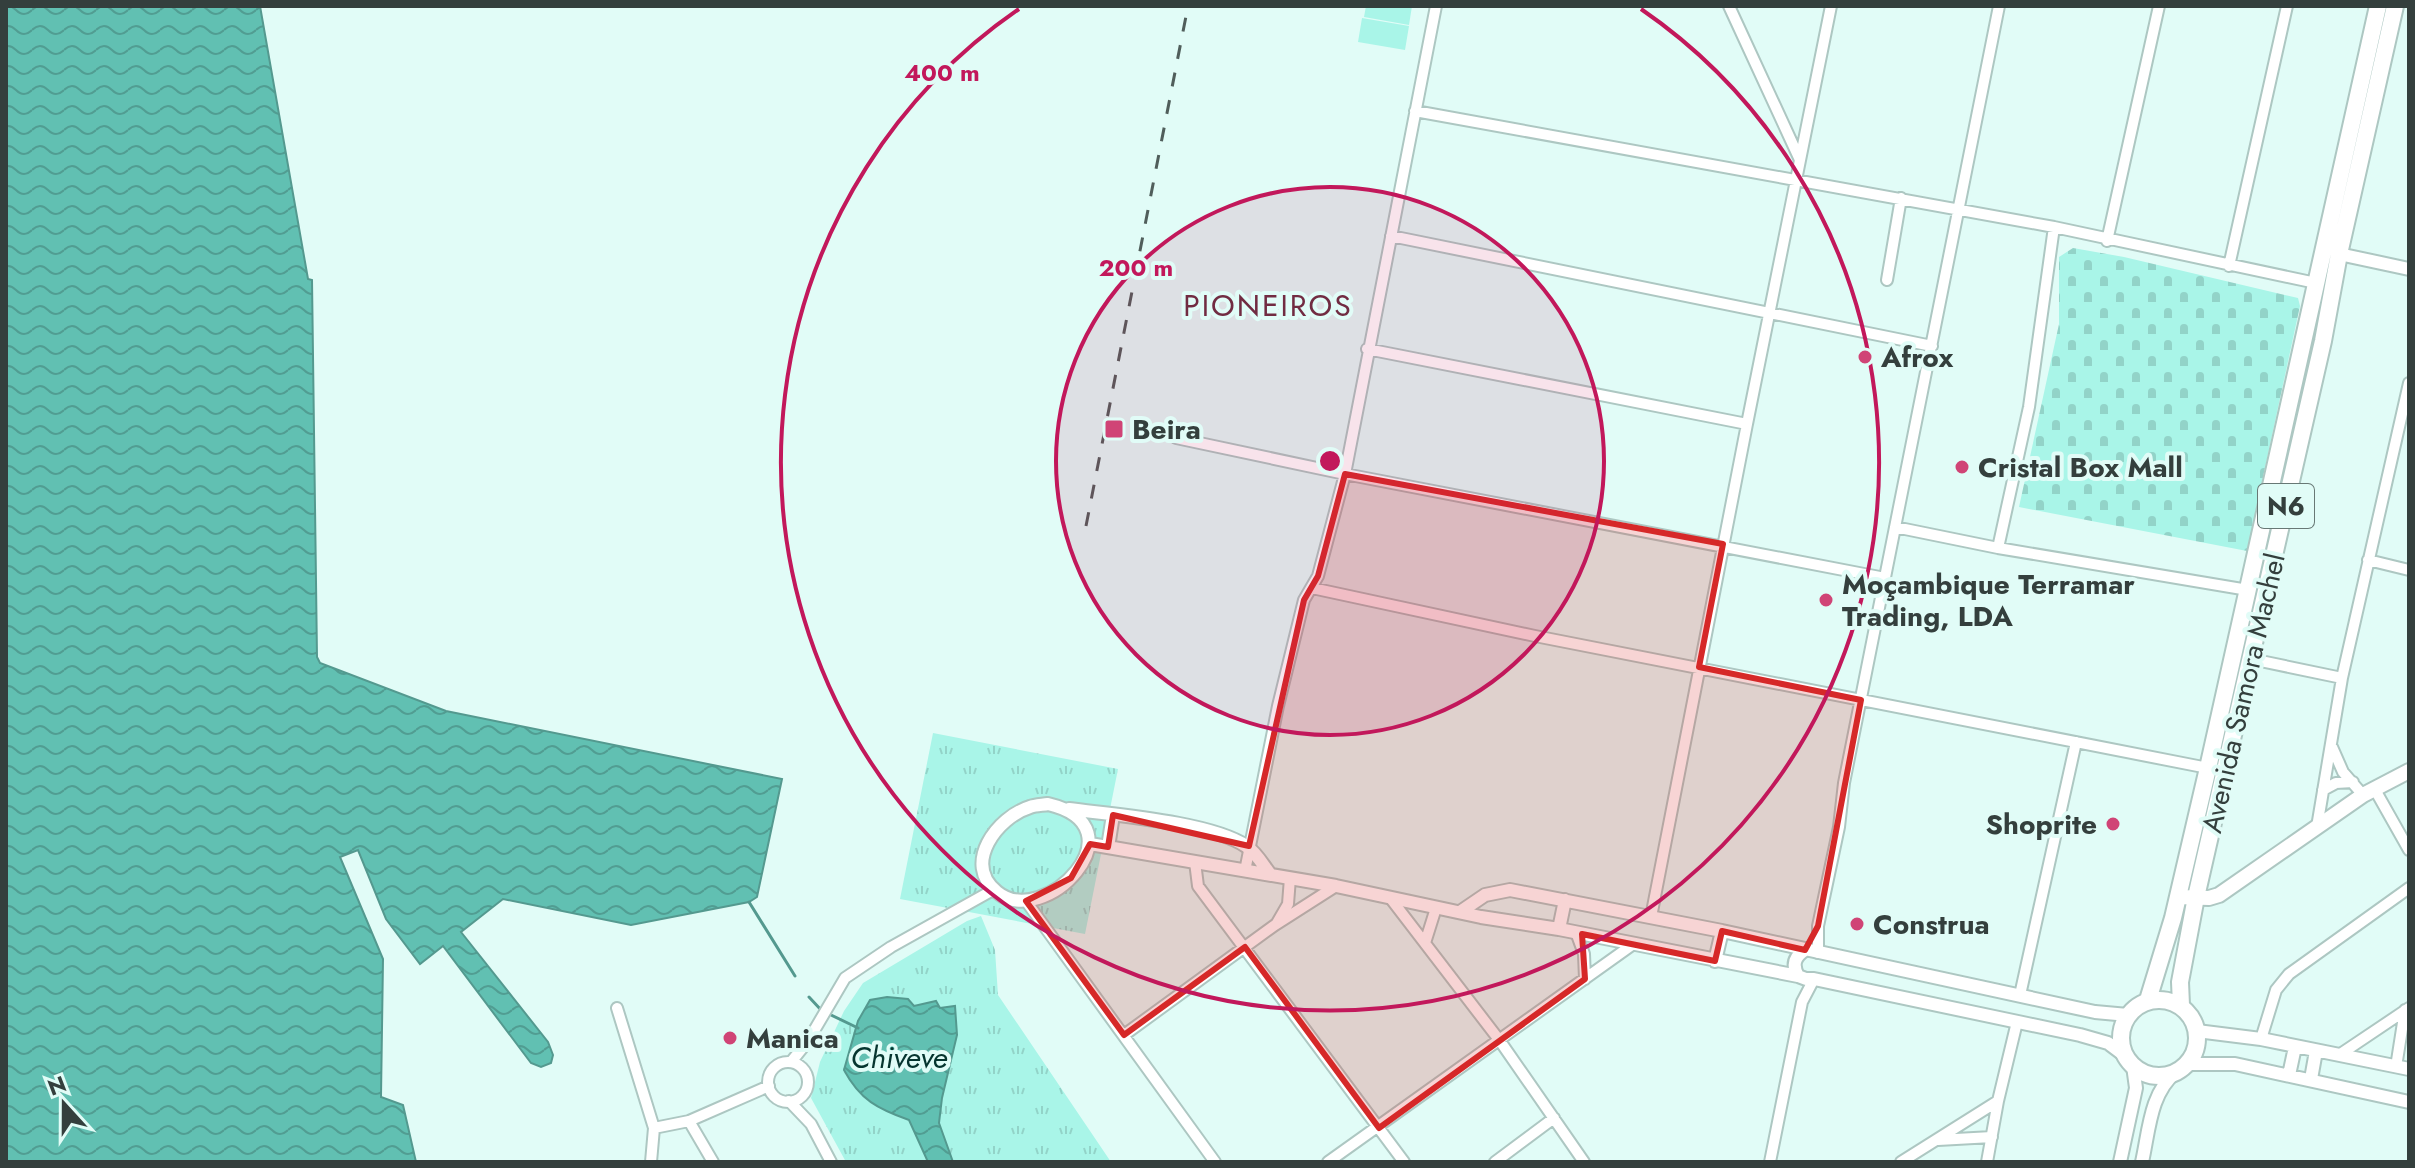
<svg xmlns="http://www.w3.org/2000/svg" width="2415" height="1168" font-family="Jost,sans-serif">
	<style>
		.grass { fill: #a9f5e8 }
		.cemetery { fill: url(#cemetery-stones) }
		.park { fill: url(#park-tufts) }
		.water { fill: url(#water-waves); stroke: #54998f; stroke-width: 2 }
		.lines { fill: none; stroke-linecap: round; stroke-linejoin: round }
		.stream { stroke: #54998f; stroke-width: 3 }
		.minor-casing { stroke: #adc7c2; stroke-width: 14 }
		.tertiary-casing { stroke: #adc7c2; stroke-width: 16 }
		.secondary-casing { stroke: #adc7c2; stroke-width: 18 }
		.trunk-casing { stroke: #adc7c2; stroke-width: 20 }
		.minor { stroke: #fff; stroke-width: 10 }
		.tertiary { stroke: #fff; stroke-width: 12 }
		.secondary { stroke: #fff; stroke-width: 14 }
		.trunk { stroke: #fff; stroke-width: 16 }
		.rail { stroke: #505e5b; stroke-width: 3; stroke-dasharray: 14 14; stroke-linecap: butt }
		.marked { fill: #d62828; fill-opacity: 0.2; stroke: #d62828; stroke-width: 6; stroke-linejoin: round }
		.ring { fill: none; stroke: #c2185b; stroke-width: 4 }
		.poi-dot { fill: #d04476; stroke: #e1fcf7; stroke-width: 3 }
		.labels { text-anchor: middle; stroke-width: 8; stroke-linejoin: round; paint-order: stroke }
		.shield { fill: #e1fcf7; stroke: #687875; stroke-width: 2 }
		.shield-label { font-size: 26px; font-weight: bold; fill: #343f3d }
		.poi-label { font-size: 28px; font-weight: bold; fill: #343f3d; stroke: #e1fcf7; text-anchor: start }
		.street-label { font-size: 28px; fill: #343f3d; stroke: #e1fcf7 }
		.neighbourhood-label { font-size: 30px; letter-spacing: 2px; fill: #712c42; stroke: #e1fcf7 }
		.water-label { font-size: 30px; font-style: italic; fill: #06352f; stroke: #e1fcf7 }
		.centre { fill: #c2185b; stroke: #e1fcf7; stroke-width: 4 }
		.ring-label { font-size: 24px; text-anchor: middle; font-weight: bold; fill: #c2185b; stroke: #e1fcf7; stroke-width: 8; stroke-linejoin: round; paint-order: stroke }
	</style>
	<defs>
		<pattern id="cemetery-stones" width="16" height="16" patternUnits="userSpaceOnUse" patternTransform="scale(2)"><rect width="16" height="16" fill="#a9f5e8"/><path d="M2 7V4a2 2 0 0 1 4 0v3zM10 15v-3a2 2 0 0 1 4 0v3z" fill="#92d3c8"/></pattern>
		<pattern id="park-tufts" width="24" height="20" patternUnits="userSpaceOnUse" patternTransform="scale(2)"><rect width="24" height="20" fill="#a9f5e8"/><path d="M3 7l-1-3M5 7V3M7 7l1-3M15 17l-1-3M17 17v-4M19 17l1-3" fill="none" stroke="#92d3c8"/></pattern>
		<pattern id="water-waves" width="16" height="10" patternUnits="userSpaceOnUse" patternTransform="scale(2)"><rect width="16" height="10" fill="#61c0b2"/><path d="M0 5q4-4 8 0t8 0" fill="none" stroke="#519d92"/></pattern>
	</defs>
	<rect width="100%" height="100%" fill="#e1fcf7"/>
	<path class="grass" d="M1366 6H1412L1409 25 1364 17Z
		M1362 18 1409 26 1405 50 1358 42Z"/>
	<path class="cemetery" d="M2073 248 2124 257 2298 298 2300 306 2247 551 2019 507 2059 324V257Z"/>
	<path class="park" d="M933 733 1118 769 1085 934 900 899Z
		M981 916 995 950 998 995 1111 1162H846L811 1098 820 1062 844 1011 863 983 967 921Z"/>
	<path class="water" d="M6 6H260L308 279 312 280 317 657 320 663 446 711 782 779 757 897 749 902 631 925 503 899 461 932 548 1042 553 1055 551 1063 541 1067 531 1063 443 946 420 964 386 919 358 850 340 857 383 959 381 1097 403 1105 416 1162H6Z
		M887 997 908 999 914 1006 936 1001 940 1008 955 1006 957 1035 942 1098 939 1123 953 1162H928L909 1120C878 1109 860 1100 844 1070L858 1021 870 1000Z"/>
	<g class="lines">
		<path class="stream" d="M749 902 795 976
			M809 997 822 1011
			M829 1014 858 1028"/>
		<defs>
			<path id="minor" d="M1729 6 1800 160
				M1415 111 2054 227 2316 283
				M1391 236 1932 346
				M2107 241 2159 6
				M2229 266 2287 6
				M1887 280 1901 198
				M1367 349 1747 424 1831 6
				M1176 438 1345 474 1885 578
				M1895 527 1998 548 2248 590
				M1998 548 2029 407 2054 227
				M2368 560 2409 570
				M1312 588 1535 636 2208 768
				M2251 659 2342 678
				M2332 747 2343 772 2363 795
				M2374 788 2409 850
				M2323 790 2336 783 2353 782
				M2317 827 2342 678 2409 383
				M1195 862 1198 886 1404 1162
				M1245 871 1278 706 1304 600 1318 576 1345 474 1436 6
				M1391 899 1500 1041 1584 1162
				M1026 901 1215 1162
				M1651 917 1747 424
				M1277 923 1288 904 1290 878
				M1576 932 1584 954 1585 979
				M1425 943 1436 908
				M1818 953V926L1839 827 1844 783 1999 6
				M2020 995 2076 742
				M617 1008 654 1128 651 1162
				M1124 1035 1275 925 1336 886
				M2261 1039 2276 990 2289 974 2409 888
				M2339 1055 2409 1008
				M791 1062 808 1041 845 978 891 947 993 890
				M768 1082a20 20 0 1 1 40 0a20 20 0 1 1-40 0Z
				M2396 1067 2405 1010
				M789 1101 811 1124 831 1162
				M689 1121 713 1162
				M654 1128 689 1121 769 1086
				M1938 1140 1992 1137
				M1328 1162 1632 945
				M1495 1162 1554 1118
				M1770 1162 1802 1002 1814 979
				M1901 1162 1998 1101
				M1987 1162 1998 1101 2017 1022"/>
			<path id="tertiary" d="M2339 254 2409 269
				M1048 804C1145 827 1044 931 997 892 962 864 997 817 1030 807 1035 805 1042 805 1048 804Z
				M1069 809C1114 815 1210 822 1246 846 1256 852 1263 865 1270 874
				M1090 844 1336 886 1481 917 1559 929 1798 976 1806 979H1814L2080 1035 2108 1043 2124 1055
				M1108 847 1113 815
				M1460 912 1485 895 1510 890 1722 931 2095 1012 2128 1015
				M1559 929 1565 900
				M1715 961 1722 931
				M1798 976C1792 965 1794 957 1805 950
				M2197 1031 2261 1039 2409 1069
				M2187 1064H2235L2409 1102
				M2289 1075 2295 1047
				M2311 1079 2316 1051
				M2120 1162 2136 1088 2133 1066
				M2142 1162C2149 1131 2150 1093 2176 1072"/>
			<path id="secondary" d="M2178 897 2209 898 2219 895 2363 795 2409 771"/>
			<path id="trunk" d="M2121 1038a38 38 0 1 1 76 0a38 38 0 1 1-76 0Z
				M2148 1000 2173 918 2208 768 2378 6
				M2181 1005 2180 982 2196 897 2323 341 2339 254 2395 6"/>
		</defs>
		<use href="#minor" class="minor-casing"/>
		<use href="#tertiary" class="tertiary-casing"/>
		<use href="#secondary" class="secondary-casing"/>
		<use href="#trunk" class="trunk-casing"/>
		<use href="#minor" class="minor"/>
		<use href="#tertiary" class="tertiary"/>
		<use href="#secondary" class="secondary"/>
		<use href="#trunk" class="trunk"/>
		<path class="rail" d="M1086 526 1188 6"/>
	</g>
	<path class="marked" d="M1345 474 1723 544 1699 667 1861 700 1818 926 1805 950 1722 931 1715 961 1582 934 1585 979 1379 1128 1245 947 1124 1035 1026 901 1071 878 1090 844 1108 847 1113 815 1249 846 1304 600 1318 576Z"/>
	<circle cx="1330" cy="461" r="274" fill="#c2185b" fill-opacity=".12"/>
	<g class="ring">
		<circle cx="1330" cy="461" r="274"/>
		<path d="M1641 9A549 549 0 1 1 1019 9"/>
	</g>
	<g class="poi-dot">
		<circle cx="1865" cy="357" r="8"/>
		<rect x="1104" y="419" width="20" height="20" rx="4"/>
		<circle cx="1962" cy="467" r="8"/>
		<circle cx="1826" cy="600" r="8"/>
		<circle cx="2113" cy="824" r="8"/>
		<circle cx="1857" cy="924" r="8"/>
		<circle cx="730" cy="1038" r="8"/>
	</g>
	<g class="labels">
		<rect class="shield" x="2258" y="484" width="56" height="44" rx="6"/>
		<g class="shield-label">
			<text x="2286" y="515">N6</text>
		</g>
		<g class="poi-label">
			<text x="1881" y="367">Afrox</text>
			<text x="1132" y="439">Beira</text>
			<text x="1978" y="477">Cristal Box Mall</text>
			<text x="1842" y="594">Moçambique Terramar<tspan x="1842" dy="32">Trading, LDA</tspan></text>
			<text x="2097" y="834" text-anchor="end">Shoprite</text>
			<text x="1873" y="934">Construa</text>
			<text x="746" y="1048">Manica</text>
		</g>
		<g class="street-label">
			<text transform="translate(2243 693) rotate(-77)" y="10">Avenida Samora Machel</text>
		</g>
		<g class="neighbourhood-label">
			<text x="1268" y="316">PIONEIROS</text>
		</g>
		<g class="water-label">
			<text x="899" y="1068">Chiveve</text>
		</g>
	</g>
	<circle cx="1330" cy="461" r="12" class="centre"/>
	<g class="ring-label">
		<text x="942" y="81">400 m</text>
		<text x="1136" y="276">200 m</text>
	</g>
	<rect width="2415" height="1168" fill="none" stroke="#343f3d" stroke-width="16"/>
	<g transform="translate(64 1104) rotate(339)" stroke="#e1fcf7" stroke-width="6" paint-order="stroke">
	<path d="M0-6L14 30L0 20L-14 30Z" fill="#343f3d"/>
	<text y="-12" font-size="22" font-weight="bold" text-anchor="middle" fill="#343f3d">N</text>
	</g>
</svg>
